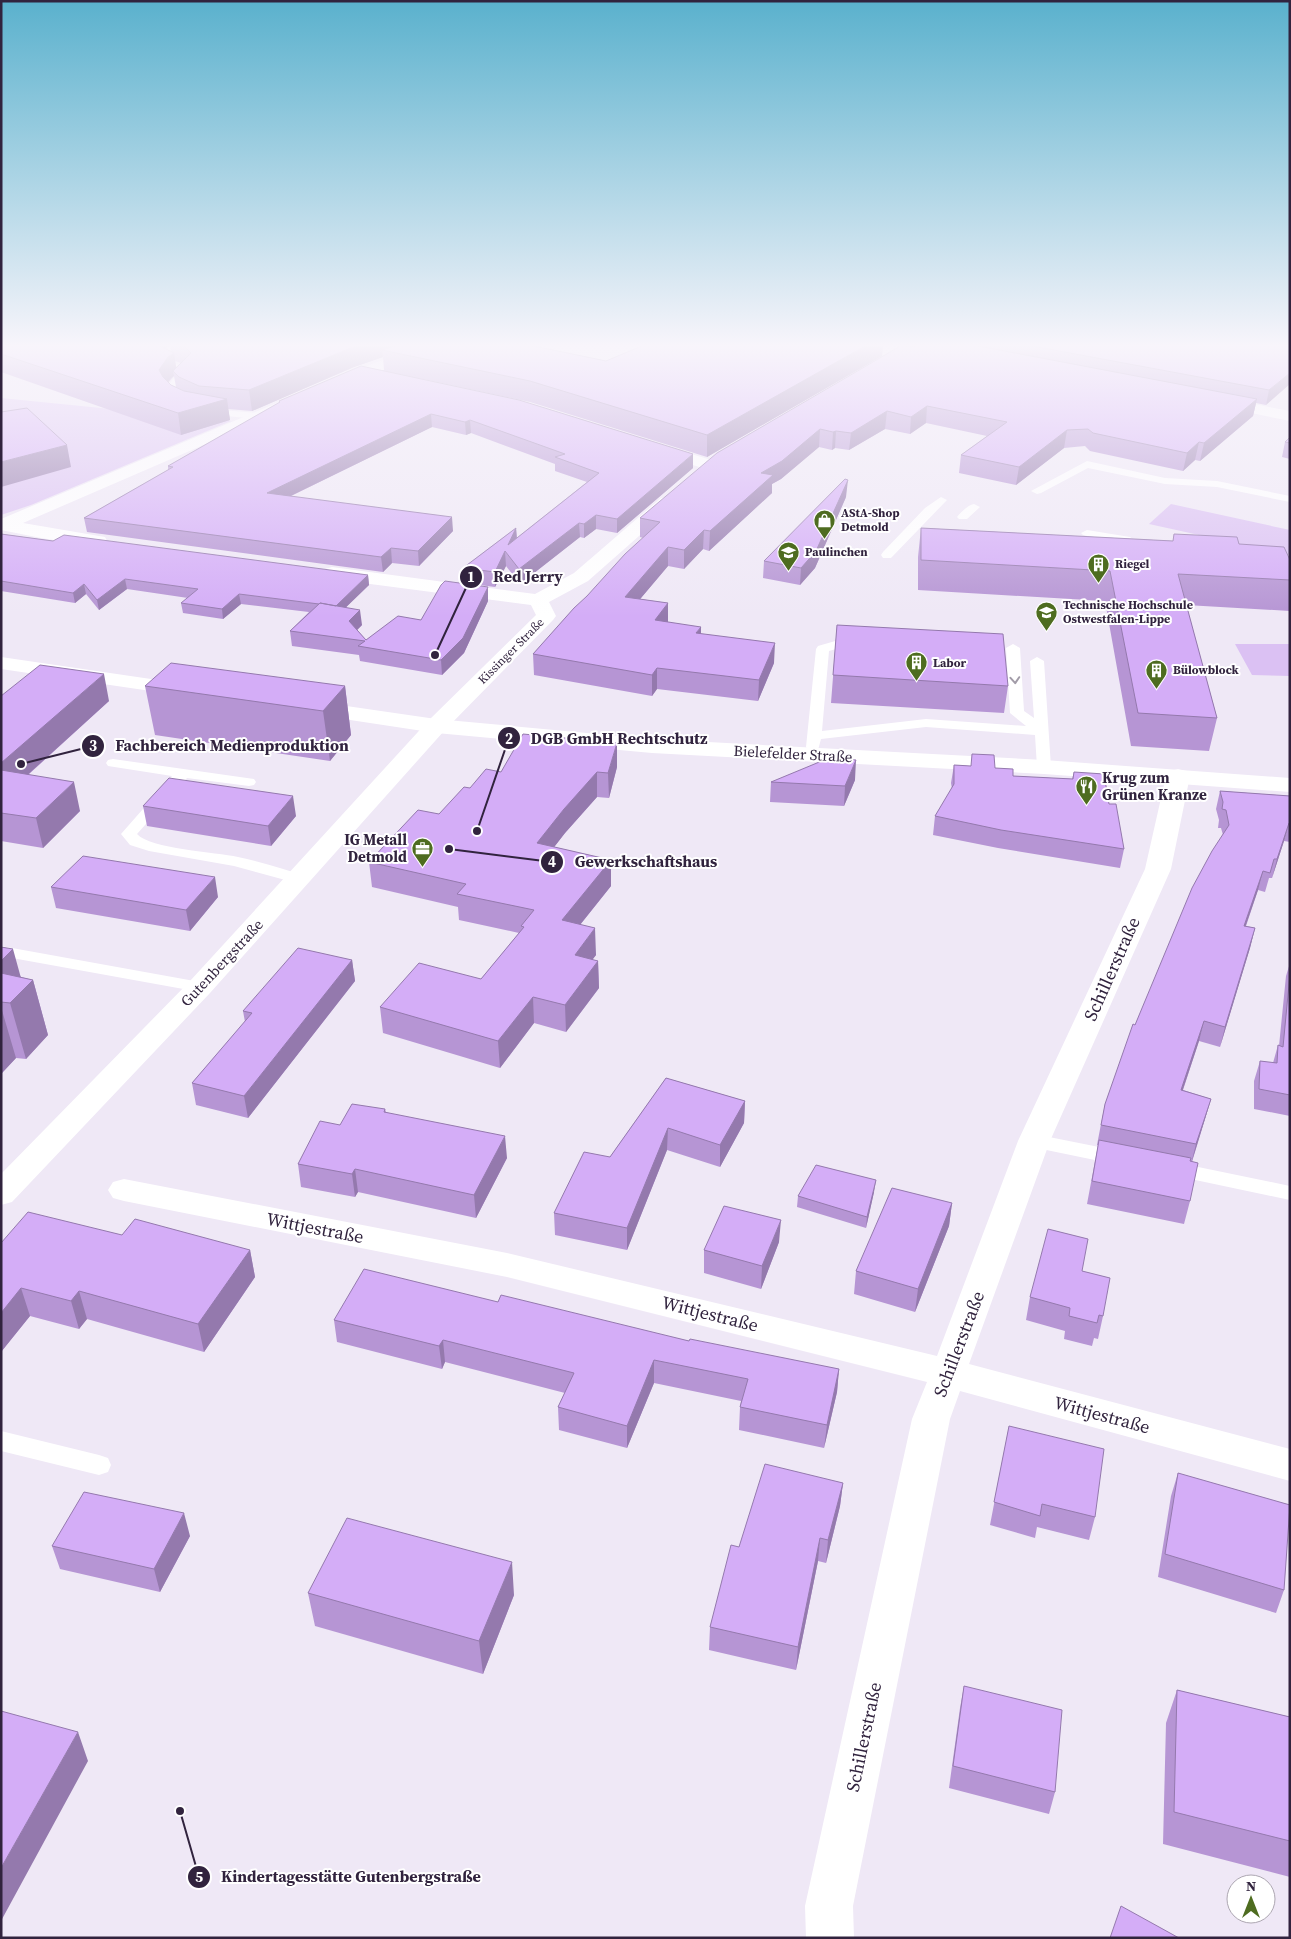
<svg xmlns="http://www.w3.org/2000/svg" width="1291" height="1939" font-family="'Source Serif 4',serif">
	<style>
		.green { fill: #dbc1f3 }
		.lines { fill: none; stroke-linecap: round; stroke-linejoin: round }
		.lane { fill: #fff; fill-rule: evenodd }
		.street { fill: #fff; fill-rule: evenodd }
		.secondary { fill: #fff; fill-rule: evenodd }
		.wall { fill: #b695d4; fill-rule: evenodd }
		.shaded-wall { fill: #9479ad }
		.building { fill: #d4adf7; stroke: #9479ad }
		.oneway { stroke: #a29ca8 }
		.labels { text-anchor: middle; stroke-width: 4; stroke-linejoin: round; paint-order: stroke }
		.far-poi-label { font-size: 12px; font-weight: bold; fill: #31233e; stroke: #fff; text-anchor: start }
		.far-street-label { font-size: 12px; fill: #31233e; stroke: #fff }
		.street-label { font-size: 15px; fill: #31233e; stroke: #fff }
		.poi-label { font-size: 15px; font-weight: bold; fill: #31233e; stroke: #fff; text-anchor: start }
		.near-street-label { font-size: 18px; fill: #31233e; stroke: #fff }
		.leader { fill: none; stroke: #31233e; stroke-width: 2 }
		.callout-dot { fill: #31233e; stroke: #fff; stroke-width: 2 }
		.mark-label { font-size: 15px; text-anchor: middle; font-weight: bold; fill: #fff }
		.callout-label { font-size: 16px; text-anchor: middle; font-weight: bold; fill: #31233e; stroke: #fff; stroke-width: 4; stroke-linejoin: round; paint-order: stroke }
	</style>
	<rect width="100%" height="100%" fill="#efe8f6"/>
	<path class="green" d="M1 398 231 421 31 505 1 515Z
		M1171 504 1290 530V555L1149 524Z
		M1235 644H1290V676L1252 675Z"/>
	<g class="lines">
		<path class="lane" d="M171 345H180L169 361 192 371C190 377 179 385 174 392L175 396 185 404 180 407 167 399 164 392 173 379 182 372 158 362Z
			M207 409 259 413 264 416 259 419 203 414 202 412Z
			M1087 461 1165 478 1217 481 1290 496V502L1217 487 1165 484 1088 468 1041 493 1037 494 1031 491Z
			M941 497 947 500 891 558H883L881 555 883 552 925 508Z
			M974 504 980 507 967 519H959L957 517C961 512 968 505 974 504Z
			M1087 530 1130 537 1136 541 1130 545 1083 535 1081 533Z
			M856 635 863 639 861 642 829 651 822 731 926 719 1026 726 1010 713 1006 648 1013 644 1020 648 1024 711 1034 718 1030 661 1037 657 1044 661 1051 767 1049 770H1039L1037 767 1035 735 926 727 821 739 818 750H808L806 747 816 649 818 646Z
			M113 759 254 779 256 782 254 785 249 786 187 778 137 834C150 849 216 852 238 857 261 862 283 869 306 876L308 879 306 882 300 884 234 866 149 851 130 845 121 834 172 776 108 766 106 763 108 760Z
			M1 946 200 982 206 983 209 987 206 991 200 992 1 956Z
			M1034 1134 1119 1151 1126 1153 1129 1158 1126 1163 1119 1165 1027 1146 1024 1141 1027 1136Z
			M1174 1162 1290 1186V1200L1167 1174 1164 1169 1167 1164Z
			M1 1431 99 1455 108 1458 111 1465 108 1472 99 1475 1 1451Z"/>
		<path class="street" d="M423 345H444L442 348 342 385H332L329 382 332 379Z
			M1217 397 1290 411V421L1212 405 1209 402 1212 399Z
			M284 400 289 402 292 405 289 408 23 523 105 537 107 541 105 545 98 547 41 538 1 530V519Z
			M657 444 715 461 717 465 715 469 709 470 651 452 649 449 651 446Z
			M667 497 673 498 676 502 673 506 588 581 549 602 556 616 553 620 444 731 210 993 12 1202 1 1205V1174L190 981 428 721 536 615 531 605 332 579 325 577 322 573 325 569 332 567 535 594 574 573 661 498Z
			M1178 769 1186 771 1190 776 1171 869 1050 1141 969 1364 1290 1449V1481L960 1391 950 1419 853 1906 854 1938H806L805 1906 912 1419 927 1382 507 1277 124 1201 113 1198 108 1190 113 1182 124 1179 507 1253 937 1356 1018 1141 1145 869 1166 776 1170 771Z"/>
		<path class="secondary" d="M1 657 185 684 193 685 196 690 193 695 185 696 1 669Z
			M312 701 436 719 652 739 1044 760 1290 778V792L1044 774 652 753 436 733 304 713 301 708 304 703Z"/>
	</g>
	<path class="wall" d="M1 345 166 349 171 351 170 345H529L606 361 644 345H883L882 356 707 457 530 402 418 378 693 468 617 533 596 529 584 538 580 537 520 584 506 566 495 587 464 583 463 568 516 528 517 538 587 482 555 471V464L471 433 466 435 432 427 291 496 453 531 419 566 392 563 383 572 87 532 84 518 168 470V466L279 403V401L384 370 383 357 354 367 252 411 228 409 230 420 181 435 1 372ZM175 361 181 363 176 367ZM174 376 176 387 171 385 168 383Z
		M917 345H1290L1266 405 1256 403 1253 416 1200 461 1195 460 1183 471 1090 451 1085 446 1064 448 1016 485 959 473 961 455 987 436 926 423 910 434 885 429 849 450 835 448 832 450 819 447 781 479 772 484V493L709 551 703 549 684 569 668 566 640 599 668 603V622L701 634 774 663 758 701 657 689 652 696 534 675 533 654 643 538 640 537V518Z
		M1290 437V459L1282 457 1285 442Z
		M846 497 815 568 800 585 763 578 764 561Z
		M921 528 1173 541 1174 534 1239 544 1290 560V611L1186 605 1217 718 1209 751 1131 746 1105 601 918 590V557Z
		M1 534 53 541 368 575 369 585 346 607 362 625 357 630 366 640 421 620 488 587V601L464 653 442 675 360 661 359 655 292 646 290 631 309 612 241 604 223 619 183 613 181 603 188 598 127 589 99 610 86 594 75 603 1 591Z
		M837 625 1008 686 1004 713 831 703Z
		M145 686H345L351 735 330 761 155 735Z
		M1 696 109 701 28 775 80 811 43 848 1 841Z
		M954 765 995 768 1013 776 1072 779 1074 772 1109 804 1124 849 1120 868 998 848 933 835 935 816 952 789 951 783Z
		M617 767 609 798 597 797 565 833 554 847 611 860V886L580 925 596 955 592 960 598 961 599 988 566 1032 534 1023 500 1068 383 1033 380 1007 481 979 519 933 459 920 458 907 372 887 369 862 439 814 470 788 501 772Z
		M855 780 844 806 770 802 771 782Z
		M1220 791 1290 796V842L1284 841 1272 878H1269L1265 892 1258 890 1246 926 1255 928 1250 948 1220 1047 1199 1041 1183 1090 1211 1099 1205 1119 1192 1162 1190 1201 1184 1224 1087 1204 1098 1145H1097L1101 1124 1105 1104 1135 1025 1223 835 1221 828H1218L1219 820 1216 809Z
		M143 806 296 816 271 846 147 826Z
		M51 887 218 897 190 931 56 908Z
		M1 947 21 977 33 980 48 1035 26 1059 16 1058 2 1073H1Z
		M352 960 355 981 248 1118 196 1105 192 1083 245 1022 243 1011Z
		M1290 963V1116L1254 1109V1081L1260 1061 1273 1063 1278 1045 1279 1046 1286 976Z
		M666 1078 745 1101 744 1123 720 1167 667 1150 627 1250 555 1235 554 1213 610 1157Z
		M385 1109 386 1112 507 1158 476 1218 358 1192 355 1197 301 1187 298 1164Z
		M874 1192 866 1228 797 1207 798 1196Z
		M952 1203 949 1226 915 1312 854 1294 856 1271Z
		M122 1235 250 1250 255 1277 204 1352 87 1319 79 1329 30 1316 1 1352V1243Z
		M779 1242 761 1289 704 1273V1250Z
		M1082 1271 1103 1316 1098 1339 1094 1338 1092 1346 1064 1339 1065 1331 1026 1320 1030 1297Z
		M498 1302 689 1341 839 1369 837 1392 824 1448 739 1430 740 1407 741 1401 654 1383 627 1448 559 1430 558 1407 565 1393 445 1362 442 1369 337 1342 334 1320Z
		M1009 1426 1095 1517 1089 1540 1037 1527 1035 1538 990 1525Z
		M1178 1473 1284 1590 1276 1613 1158 1577 1171 1496Z
		M843 1483 840 1506 826 1563 818 1561 796 1670 709 1650 710 1627 739 1547Z
		M190 1536 160 1592 60 1569 52 1546Z
		M308 1593 514 1595 483 1674 315 1626Z
		M964 1686 1055 1792 1049 1814 949 1788 960 1708Z
		M1177 1690 1290 1717V1877L1163 1844 1166 1723Z"/>
	<path class="shaded-wall" d="M153 345H169L156 362Z
		M358 345H417L382 350 383 357 354 367 252 411 249 390Z
		M867 345H883L882 356 707 457V435Z
		M174 353 177 373 173 371 174 376 171 378 162 391 159 370 168 357Z
		M1290 373V384L1266 405 1269 390Z
		M227 399 230 420 181 435 178 413Z
		M1257 399 1253 416 1200 461 1204 443Z
		M927 406 926 423 910 434 911 417Z
		M887 411 885 429 849 450 851 433Z
		M431 414 432 427 268 507 267 493Z
		M470 420 471 433 466 435 465 422Z
		M820 429 819 447 781 479 772 484V493L709 551 710 531 761 473Z
		M1067 430 1064 448 1016 485 1019 467Z
		M836 431 835 448 832 450 833 432Z
		M1199 442 1195 460 1183 471 1187 453Z
		M67 445 71 467 1 487V462Z
		M693 454V468L617 533V519Z
		M848 480 846 497 815 568 800 585 801 568Z
		M596 515V529L584 538V524Z
		M452 517 453 531 419 566 418 551Z
		M579 523 580 537 520 584 519 569Z
		M516 528 517 542 508 545Z
		M704 530 703 549 684 569V550Z
		M668 547V566L625 617V597Z
		M391 548 392 563 383 572 381 557Z
		M505 551 506 566 495 587V572Z
		M368 575 369 585 337 616 336 606Z
		M125 579 127 589 99 610 97 600Z
		M84 584 86 594 75 603 73 593Z
		M488 587V601L464 653 442 675 441 660Z
		M239 594 241 604 223 619 222 609Z
		M668 603V623L655 620Z
		M360 610 362 625 351 636 349 621Z
		M701 627V648L696 633Z
		M775 643 774 663 758 701 759 680Z
		M657 668V689L652 696V675Z
		M104 674 109 701 2 798 1 795V763Z
		M345 686 351 735 330 761 323 711Z
		M617 743V767L609 798 608 773Z
		M856 760 855 780 844 806 845 786Z
		M597 772V797L565 833 538 868 537 843 564 809Z
		M74 782 80 811 43 848 36 818Z
		M293 796 296 816 271 846 268 826Z
		M1289 823 1284 841 1272 878 1277 859Z
		M611 860V886L563 946 562 920Z
		M1263 871 1258 890 1239 945 1244 926Z
		M215 877 218 897 190 931 186 910Z
		M595 928 596 955 576 981 575 955Z
		M1255 928 1250 948 1220 1047 1225 1027Z
		M13 949 24 989 33 980 48 1035 26 1059 10 1003 1 1002V961Z
		M352 960 355 981 248 1118 244 1096Z
		M598 961 599 988 566 1032 565 1005Z
		M533 997 534 1023 500 1068 498 1041Z
		M1 1007 16 1058 2 1073 1 1069Z
		M1204 1021 1199 1041 1176 1110 1181 1090Z
		M1211 1099 1205 1119 1191 1164 1196 1144Z
		M745 1101 744 1123 720 1167V1145Z
		M668 1128 667 1150 627 1250V1228Z
		M505 1136 507 1158 476 1218 474 1195Z
		M355 1169 358 1192 355 1197 352 1174Z
		M876 1180 874 1192 866 1228 867 1217Z
		M952 1203 949 1226 915 1312 918 1289Z
		M781 1220 779 1242 761 1289 762 1266Z
		M250 1250 255 1277 204 1352 198 1324Z
		M21 1288 30 1316 1 1352V1313Z
		M79 1291 87 1319 79 1329 71 1301Z
		M443 1340 445 1362 442 1369 439 1346Z
		M654 1360V1383L627 1448V1426Z
		M839 1369 837 1392 824 1448 827 1425Z
		M843 1483 840 1506 826 1563 828 1540Z
		M184 1513 190 1536 160 1592 154 1569Z
		M820 1538 818 1561 796 1670 798 1647Z
		M512 1562 514 1595 483 1674 479 1641Z
		M78 1732 88 1761 1 1921V1868Z"/>
	<path class="building" d="M1 345H158L174 353 168 357 159 370 163 377 171 385 184 391 227 399 178 413 1 354Z
		M183 345H358L249 390 199 386 179 377 173 371 191 353Z
		M397 345H529L606 361 644 345H867L707 435 530 381 382 350Z
		M902 345 914 347 917 345H973L1257 399 1204 443 1199 442 1187 453 1093 433 1088 429 1067 430 1019 467 961 455 1007 422 927 406 911 417 887 411 851 433 836 431 833 432 820 429 782 461 761 473 773 475 710 531 704 530 684 550 668 547 625 597 668 603 655 620 701 627 696 633 775 643 759 680 657 668 652 675 533 654 574 608 587 596 625 554 660 522 640 518 717 453Z
		M1027 345H1290V373L1269 390Z
		M361 366 519 400 693 454 617 519 596 515 584 524 579 523 519 569 505 551 495 572 463 568 516 528 508 545 599 473 555 457 565 454 470 420 465 422 431 414 267 493 452 517 418 551 391 548 381 557 84 518 173 467 168 466 280 402 279 401Z
		M27 408 67 445 1 462V412Z
		M1290 437V443L1285 442Z
		M845 479 848 480 816 551 801 568 764 561Z
		M921 528 1173 541 1174 534 1237 537 1239 544 1284 547 1290 560V580L1178 574 1217 718 1138 713 1110 571 921 560Z
		M1 534 53 541 64 535 368 575 336 606 320 603 319 604 239 594 222 609 181 603 198 589 125 579 97 600 84 584 73 593 1 581Z
		M445 581 488 587 463 638 441 660 358 646 365 641 290 631 320 603 360 610 349 621 366 640 398 616 421 620 441 585Z
		M837 625 1003 634 1008 686 833 675Z
		M171 663 345 686 323 711 145 686Z
		M40 665 104 674 1 763V696Z
		M523 734 617 743 608 773 597 772 564 809 537 843 611 860 562 920 595 928 575 955 598 961 565 1005 533 997 498 1041 380 1007 419 963 481 979 524 927 521 926 534 910 457 894 466 884 369 862 418 810 439 814 464 787 470 788 486 769 501 772Z
		M972 754 994 755 995 768 1013 769V776L1073 779 1074 772 1104 774 1109 804H1116L1124 849 1001 830 935 816 954 784V765L971 766Z
		M829 758 856 760 845 786 771 782Z
		M1 770 74 782 36 818 1 813Z
		M169 778 293 796 268 826 143 806Z
		M1220 791 1290 796V823H1289L1277 859H1274L1270 873 1263 871 1244 926 1255 928 1225 1027 1204 1021 1181 1090 1211 1099 1196 1144 1101 1125 1105 1104 1133 1024 1135 1025 1192 888 1212 851 1229 825 1226 810 1222 809 1223 802Z
		M83 856 215 877 186 910 51 887Z
		M1 947 13 949 1 961Z
		M298 948 352 960 244 1096 192 1083 252 1013 243 1011Z
		M1 973 33 980 10 1003 1 1002Z
		M1290 974V1095L1259 1089 1260 1061 1277 1063 1278 1045 1283 1047Z
		M666 1078 745 1101 720 1145 668 1128 627 1228 554 1213 584 1152 610 1157Z
		M352 1104 385 1109 384 1112 505 1136 474 1195 355 1169 352 1174 298 1164 320 1121 340 1125Z
		M1099 1140 1191 1158 1190 1161 1198 1163 1190 1201 1092 1181Z
		M816 1165 876 1180 867 1217 798 1196Z
		M892 1188 952 1203 918 1289 856 1271Z
		M724 1206 781 1220 762 1266 704 1250Z
		M28 1212 122 1235 135 1219 250 1250 198 1324 79 1291 71 1301 21 1288 1 1313V1243Z
		M1048 1229 1088 1239 1082 1271 1110 1278 1103 1316 1099 1315 1097 1323 1069 1316 1070 1308 1030 1297Z
		M364 1269 498 1302 501 1295 689 1341 690 1339 839 1369 827 1425 740 1407 748 1379 654 1360 627 1426 558 1407 574 1373 443 1340 439 1346 334 1320Z
		M1009 1426 1104 1449 1095 1517 1042 1504 1040 1516 994 1502Z
		M765 1464 843 1483 828 1540 820 1538 798 1647 710 1627 731 1545 739 1547Z
		M1178 1473 1290 1505 1284 1590 1165 1554Z
		M84 1492 184 1513 154 1569 52 1546Z
		M347 1518 512 1562 479 1641 308 1593Z
		M964 1686 1062 1710 1055 1792 953 1766Z
		M1177 1690 1290 1717V1841L1174 1812Z
		M1 1711 78 1732 1 1868Z
		M1121 1906 1179 1938H1110Z"/>
	<defs><path id="oneway-chevron" d="M-2-3.5L2.5 0L-2 3.5" fill="none" stroke-width="1.6" stroke-linecap="round" stroke-linejoin="round" transform="scale(1.25)"/></defs>
	<use class="oneway" href="#oneway-chevron" transform="translate(1015 680) rotate(86)"/>
	<linearGradient id="sky" x2="0" y2="1"><stop stop-color="#5ab1cd"/><stop offset="0.56" stop-color="#f8f5fb"/><stop offset="1" stop-color="#f8f5fb" stop-opacity="0"/></linearGradient>
	<rect width="1291" height="617" fill="url(#sky)"/>
	<defs>
		<symbol id="shop-pin" viewBox="-11 -11 22 30"><path d="M0 17L-7.5 6A9.5 9.5 0 1 1 7.5 6Z" fill="#4e6c20" stroke="#fff"/><path d="M-5-2.5h2.3a2.7 3.5 0 0 1 5.4 0H5L5.5 6h-11ZM-1.5-2.5h3a1.5 2.3 0 0 0-3 0Z" fill="#fff"/></symbol>
		<symbol id="school-pin" viewBox="-11 -11 22 30"><path d="M0 17L-7.5 6A9.5 9.5 0 1 1 7.5 6Z" fill="#4e6c20" stroke="#fff"/><path d="M0-5L7-2L0 1L-7-2ZM-4 1L0 2.5L4 1V4Q0 6-4 4Z" fill="#fff"/></symbol>
		<symbol id="building-pin" viewBox="-11 -11 22 30"><path d="M0 17L-7.5 6A9.5 9.5 0 1 1 7.5 6Z" fill="#4e6c20" stroke="#fff"/><path d="M-4-6H4V6H1V3H-1V6H-4ZM-2.5-4.3h1.7v1.8h-1.7ZM.8-4.3h1.7v1.8H.8ZM-2.5-1h1.7V.8h-1.7ZM.8-1h1.7V.8H.8Z" fill="#fff"/></symbol>
		<symbol id="university-pin" viewBox="-11 -11 22 30"><path d="M0 17L-7.5 6A9.5 9.5 0 1 1 7.5 6Z" fill="#4e6c20" stroke="#fff"/><path d="M0-5L7-2L0 1L-7-2ZM-4 1L0 2.5L4 1V4Q0 6-4 4Z" fill="#fff"/></symbol>
		<symbol id="restaurant-pin" viewBox="-11 -11 22 30"><path d="M0 17L-7.5 6A9.5 9.5 0 1 1 7.5 6Z" fill="#4e6c20" stroke="#fff"/><path d="M-5-6h1v4h1v-4h1v4h1v-4h1v5L-1.5 .5V6h-2V.5L-5-1ZM5-6V6H3V1.5H1.5Q1.5-4 5-6Z" fill="#fff"/></symbol>
		<symbol id="office-pin" viewBox="-11 -11 22 30"><path d="M0 17L-7.5 6A9.5 9.5 0 1 1 7.5 6Z" fill="#4e6c20" stroke="#fff"/><path d="M-6-3h4V-5.5h4V-3h4V5H-6ZM-1-4.5V-3h2v-1.5ZM-6 0V1H6V0Z" fill="#fff"/></symbol>
	</defs>
	<g fill-rule="evenodd">
		<use href="#shop-pin" x="812" y="508" width="25" height="34"/>
		<use href="#school-pin" x="776" y="540" width="25" height="34"/>
		<use href="#building-pin" x="1086" y="552" width="25" height="34"/>
		<use href="#university-pin" x="1034" y="600" width="25" height="34"/>
		<use href="#building-pin" x="904" y="650" width="25" height="34"/>
		<use href="#building-pin" x="1144" y="658" width="25" height="34"/>
		<use href="#restaurant-pin" x="1074" y="774" width="25" height="34"/>
		<use href="#office-pin" x="410" y="836" width="25" height="34"/>
	</g>
	<g class="labels">
		<g class="far-poi-label">
			<text x="841" y="517">AStA-Shop<tspan x="841" dy="14">Detmold</tspan></text>
			<text x="805" y="556">Paulinchen</text>
			<text x="1115" y="568">Riegel</text>
			<text x="1063" y="609">Technische Hochschule<tspan x="1063" dy="14">Ostwestfalen-Lippe</tspan></text>
			<text x="933" y="667">Labor</text>
			<text x="1173" y="674">Bülowblock</text>
		</g>
		<g class="far-street-label">
			<text transform="translate(511 651) rotate(-45)" y="4">Kissinger Straße</text>
		</g>
		<g class="street-label">
			<text transform="translate(793 754) rotate(3)" y="5">Bielefelder Straße</text>
			<text transform="translate(222 963) rotate(-47)" y="5">Gutenbergstraße</text>
		</g>
		<g class="poi-label">
			<text x="1102" y="783">Krug zum<tspan x="1102" dy="17">Grünen Kranze</tspan></text>
			<text x="407" y="845" text-anchor="end">IG Metall<tspan x="407" dy="17">Detmold</tspan></text>
		</g>
		<g class="near-street-label">
			<text transform="translate(1112 969) rotate(-66)" y="6">Schillerstraße</text>
			<text transform="translate(315 1228) rotate(11)" y="6">Wittjestraße</text>
			<text transform="translate(710 1314) rotate(14)" y="6">Wittjestraße</text>
			<text transform="translate(959 1344) rotate(-69)" y="6">Schillerstraße</text>
			<text transform="translate(1102 1415) rotate(15)" y="6">Wittjestraße</text>
			<text transform="translate(864 1737) rotate(-78)" y="6">Schillerstraße</text>
		</g>
	</g>
	<path class="leader" d="M435 655L471 577M477 831L509 738M21 764L93 746M449 849L552 862M180 1811L199 1877"/>
	<g class="callout-dot">
		<circle cx="435" cy="655" r="5"/>
		<circle cx="477" cy="831" r="5"/>
		<circle cx="21" cy="764" r="5"/>
		<circle cx="449" cy="849" r="5"/>
		<circle cx="180" cy="1811" r="5"/>
		<circle cx="471" cy="577" r="12"/>
		<circle cx="509" cy="738" r="12"/>
		<circle cx="93" cy="746" r="12"/>
		<circle cx="552" cy="862" r="12"/>
		<circle cx="199" cy="1877" r="12"/>
	</g>
	<g class="mark-label">
		<text x="471" y="582">1</text>
		<text x="509" y="744">2</text>
		<text x="93" y="751">3</text>
		<text x="552" y="867">4</text>
		<text x="199" y="1882">5</text>
	</g>
	<g class="callout-label">
		<text x="528" y="582">Red Jerry</text>
		<text x="619" y="744">DGB GmbH Rechtschutz</text>
		<text x="232" y="751">Fachbereich Medienproduktion</text>
		<text x="646" y="867">Gewerkschaftshaus</text>
		<text x="351" y="1882">Kindertagesstätte Gutenbergstraße</text>
	</g>
	<rect width="1291" height="1939" fill="none" stroke="#31233e" stroke-width="5"/>
	<g transform="translate(1251 1899)"><circle r="24" fill="#ffffff" stroke="#ada7b2"/>
	<path d="M0-4L9 19L0 12L-9 19Z" fill="#4e6c20"/>
	<text y="-8" font-size="14" font-weight="bold" text-anchor="middle" fill="#31233e">N</text>
	</g>
</svg>
